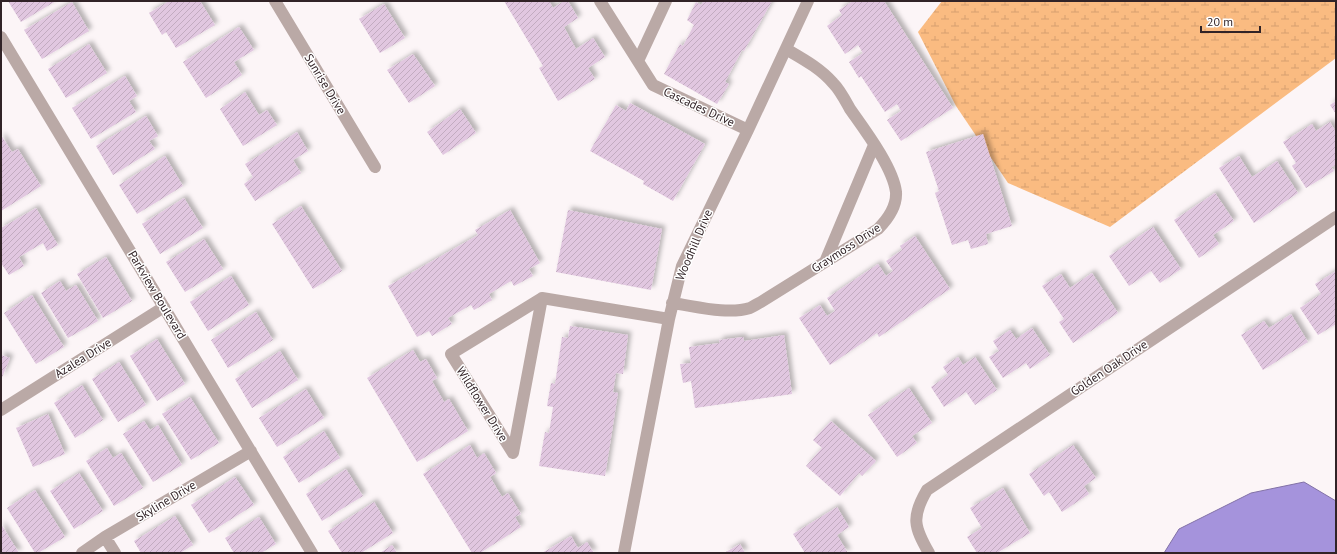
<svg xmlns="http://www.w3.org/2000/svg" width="1337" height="554" font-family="'PT Sans',sans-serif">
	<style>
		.wetland { fill: url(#wetland-marsh) }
		.water { fill: #a593dc; stroke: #8271a6 }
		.building { fill: url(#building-hatch); filter: url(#shadow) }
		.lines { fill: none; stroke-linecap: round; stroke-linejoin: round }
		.minor { stroke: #baa9a6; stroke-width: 12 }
		.labels { text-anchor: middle; stroke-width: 3; stroke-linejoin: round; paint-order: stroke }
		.street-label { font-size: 12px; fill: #312327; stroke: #fff }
	</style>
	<defs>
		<pattern id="wetland-marsh" width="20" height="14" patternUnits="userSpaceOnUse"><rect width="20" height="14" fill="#fabb81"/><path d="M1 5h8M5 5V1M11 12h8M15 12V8" fill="none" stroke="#d7a06f"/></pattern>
		<pattern id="building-hatch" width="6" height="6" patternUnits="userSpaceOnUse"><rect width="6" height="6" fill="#e1c7e0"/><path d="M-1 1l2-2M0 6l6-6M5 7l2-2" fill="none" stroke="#c2abc0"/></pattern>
		<filter id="shadow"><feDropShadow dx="3.5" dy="-3.5" stdDeviation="2" flood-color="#0004"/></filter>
	</defs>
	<rect width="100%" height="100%" fill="#fcf5f7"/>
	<path class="wetland" d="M942 1H1336V58L1110 227 1008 183 956 106 918 32Z"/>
	<path class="water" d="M1304 482 1336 501V553H1164L1179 529 1251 493Z"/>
	<path class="building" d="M8 1H56L21 22Z
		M169 1H200L215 25 176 48 166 32 162 35 149 13Z
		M504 1H549L553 8 564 1H568L578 18 564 27 576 49 593 38 605 57 588 68 595 79 558 101 539 68 543 66Z
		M704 1H772L744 51 742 50 725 82 729 84 717 104 664 74 680 44 683 46 694 25 687 20 696 2 701 5Z
		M853 1H884L953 108 901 141 887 120 901 111 897 104 885 112 861 76 859 78 849 62 863 53 858 45 845 54 827 26 842 15 839 10Z
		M72 2 89 31 42 59 24 30Z
		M384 4 405 38 380 53 359 19Z
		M239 27 254 50 234 62 242 75 206 98 183 62Z
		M89 44 107 73 66 98 48 69Z
		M413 54 435 86 409 103 387 70Z
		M125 76 137 96 129 101 136 112 91 139 72 108Z
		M245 92 259 115 267 110 277 125 243 146 220 109Z
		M1336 101V114L1330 105Z
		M630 103 705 144 673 201 643 184 644 181 590 151 616 105 626 111Z
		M460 109 476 133 443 155 427 132Z
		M146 116 158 136 149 141 155 149 113 175 96 146Z
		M1330 122 1336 132V165L1331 167 1334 171 1306 188 1292 166 1296 163 1283 142 1312 124 1316 131Z
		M297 132 308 151 293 160 301 173 255 201 244 184 253 177 245 164Z
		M983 134 1012 226 986 234 988 244 971 249 968 240 952 245 935 193 939 191 926 152Z
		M1 135 12 152 18 149 41 186 1 211Z
		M165 156 183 186 137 214 119 185Z
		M1239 156 1252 177 1277 161 1298 193 1254 223 1219 168Z
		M1215 193 1234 221 1213 235 1219 244 1199 258 1174 220Z
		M184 198 203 228 160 254 142 224Z
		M301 206 342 271 313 289 272 224Z
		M36 208 58 245 47 251 43 243 19 257 24 266 9 275 1 263V228Z
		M510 210 540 263 529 269 533 276 514 286 511 281 489 294 492 300 474 310 471 305 448 318 452 324 432 336 429 331 417 337 388 286 478 235 475 230Z
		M568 210 662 229 651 290 556 272Z
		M1153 227 1181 269 1160 283 1151 271 1129 286 1109 256Z
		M915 236 950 289 879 337 877 333 830 365 799 318 820 305 827 316 835 311 827 298 878 264 886 276 893 271 886 261 902 250 900 246Z
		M204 239 223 269 185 292 166 262Z
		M106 257 132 301 103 318 77 274Z
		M1336 271V324L1318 335 1300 308 1321 294 1315 284Z
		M1092 273 1118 313 1073 343 1059 322 1064 319 1042 286 1061 274 1070 288Z
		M231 276 249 305 208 331 190 302Z
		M60 281 66 291 76 285 98 321 68 338 41 293Z
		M32 295 64 347 36 364 4 313Z
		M256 312 273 340 228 368 211 340Z
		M1291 314 1308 342 1263 370 1241 335 1264 321 1269 328Z
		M570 326 628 335 623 374 616 373 613 392 618 393 605 476 539 466 545 432 549 433 553 407 547 406 551 383 555 384 562 337 568 338Z
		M1032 328 1050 355 1030 369 1026 363 1003 378 989 357 999 351 993 341 1010 330 1016 339Z
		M784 335 792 394 695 408 691 381 683 383 680 364 691 363 689 347 720 343 719 340 743 337 744 341Z
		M157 339 185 384 157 401 130 356Z
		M413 350 420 362 426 359 437 378 432 381 444 402 449 399 468 431 417 462 367 378Z
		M280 351 298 380 252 408 235 379Z
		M1 355 10 358 1 380Z
		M958 357 963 365 975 357 997 390 975 405 966 392 944 407 931 387 948 375 943 367Z
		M119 362 146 405 118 422 92 379Z
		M82 385 103 420 75 438 54 403Z
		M909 388 932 423 912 436 917 443 897 457 868 415Z
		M306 389 324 418 277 447 259 418Z
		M190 397 219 443 191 460 162 414Z
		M48 414 65 454 33 467 16 428Z
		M144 421 150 430 158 425 182 465 153 482 123 434Z
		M831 421 876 461 862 476 859 473 840 496 806 466 822 448 813 440Z
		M324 431 340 458 299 483 283 457Z
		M470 445 477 458 484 453 496 473 490 477 502 497 508 493 521 514 515 517 521 527 480 553H472L423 474Z
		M1073 445 1096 478 1084 486 1089 494 1062 512 1049 492 1044 496 1029 474Z
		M107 448 113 458 121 453 143 488 114 506 86 461Z
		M346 469 363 496 322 521 306 494Z
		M79 473 103 511 74 529 50 491Z
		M235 477 254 505 209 533 191 505Z
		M1003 488 1030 533 997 553H977L967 537 982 528 970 508Z
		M35 490 65 537 38 553H35L7 508Z
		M374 502 393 533 361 553H342L328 531Z
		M837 507 849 527 837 535 848 553H805L793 534Z
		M175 516 193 545 180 553H141L134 541Z
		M259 517 276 544 261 553H234L225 538Z
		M1 524 19 553H1Z
		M571 536 578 548 587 542 594 553H542Z
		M740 544 745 553H724Z
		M392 545 397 553H380Z"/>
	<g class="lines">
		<path class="minor" d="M275 1 375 167
			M600 1 653 85 748 130
			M1 37 312 553
			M638 61 666 1
			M825 262 874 145
			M542 298 451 354 513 453 542 298 669 319
			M672 303C695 306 727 315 750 308 754 306 757 304 761 302L878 229C888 219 897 207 896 192 893 167 864 129 850 109 845 100 840 90 833 83 820 68 803 59 786 49
			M1 410 164 307
			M105 537 115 553
			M82 553 105 537 251 451
			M624 553 669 319 682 266 748 130 808 1
			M929 553C914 527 911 517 927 490L1336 217"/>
	</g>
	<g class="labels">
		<g class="street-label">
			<text transform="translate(325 84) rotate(59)" y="4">Sunrise Drive</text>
			<text transform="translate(699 107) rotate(25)" y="4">Cascades Drive</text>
			<text transform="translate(694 245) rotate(-67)" y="4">Woodhill Drive</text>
			<text transform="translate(846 248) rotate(-33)" y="4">Graymoss Drive</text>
			<text transform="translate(157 295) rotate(59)" y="4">Parkview Boulevard</text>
			<text transform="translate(83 358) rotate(-32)" y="4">Azalea Drive</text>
			<text transform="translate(1109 368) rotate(-34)" y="4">Golden Oak Drive</text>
			<text transform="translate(482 404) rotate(58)" y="4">Wildflower Drive</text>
			<text transform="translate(166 501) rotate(-31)" y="4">Skyline Drive</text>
		</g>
	</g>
	<rect width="1337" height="554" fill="none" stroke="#312327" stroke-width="4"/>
	<path d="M1201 26v6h59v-6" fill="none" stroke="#312327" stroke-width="2"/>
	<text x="1207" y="26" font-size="12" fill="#312327" stroke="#ffffff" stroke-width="3" paint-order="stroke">20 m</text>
</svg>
